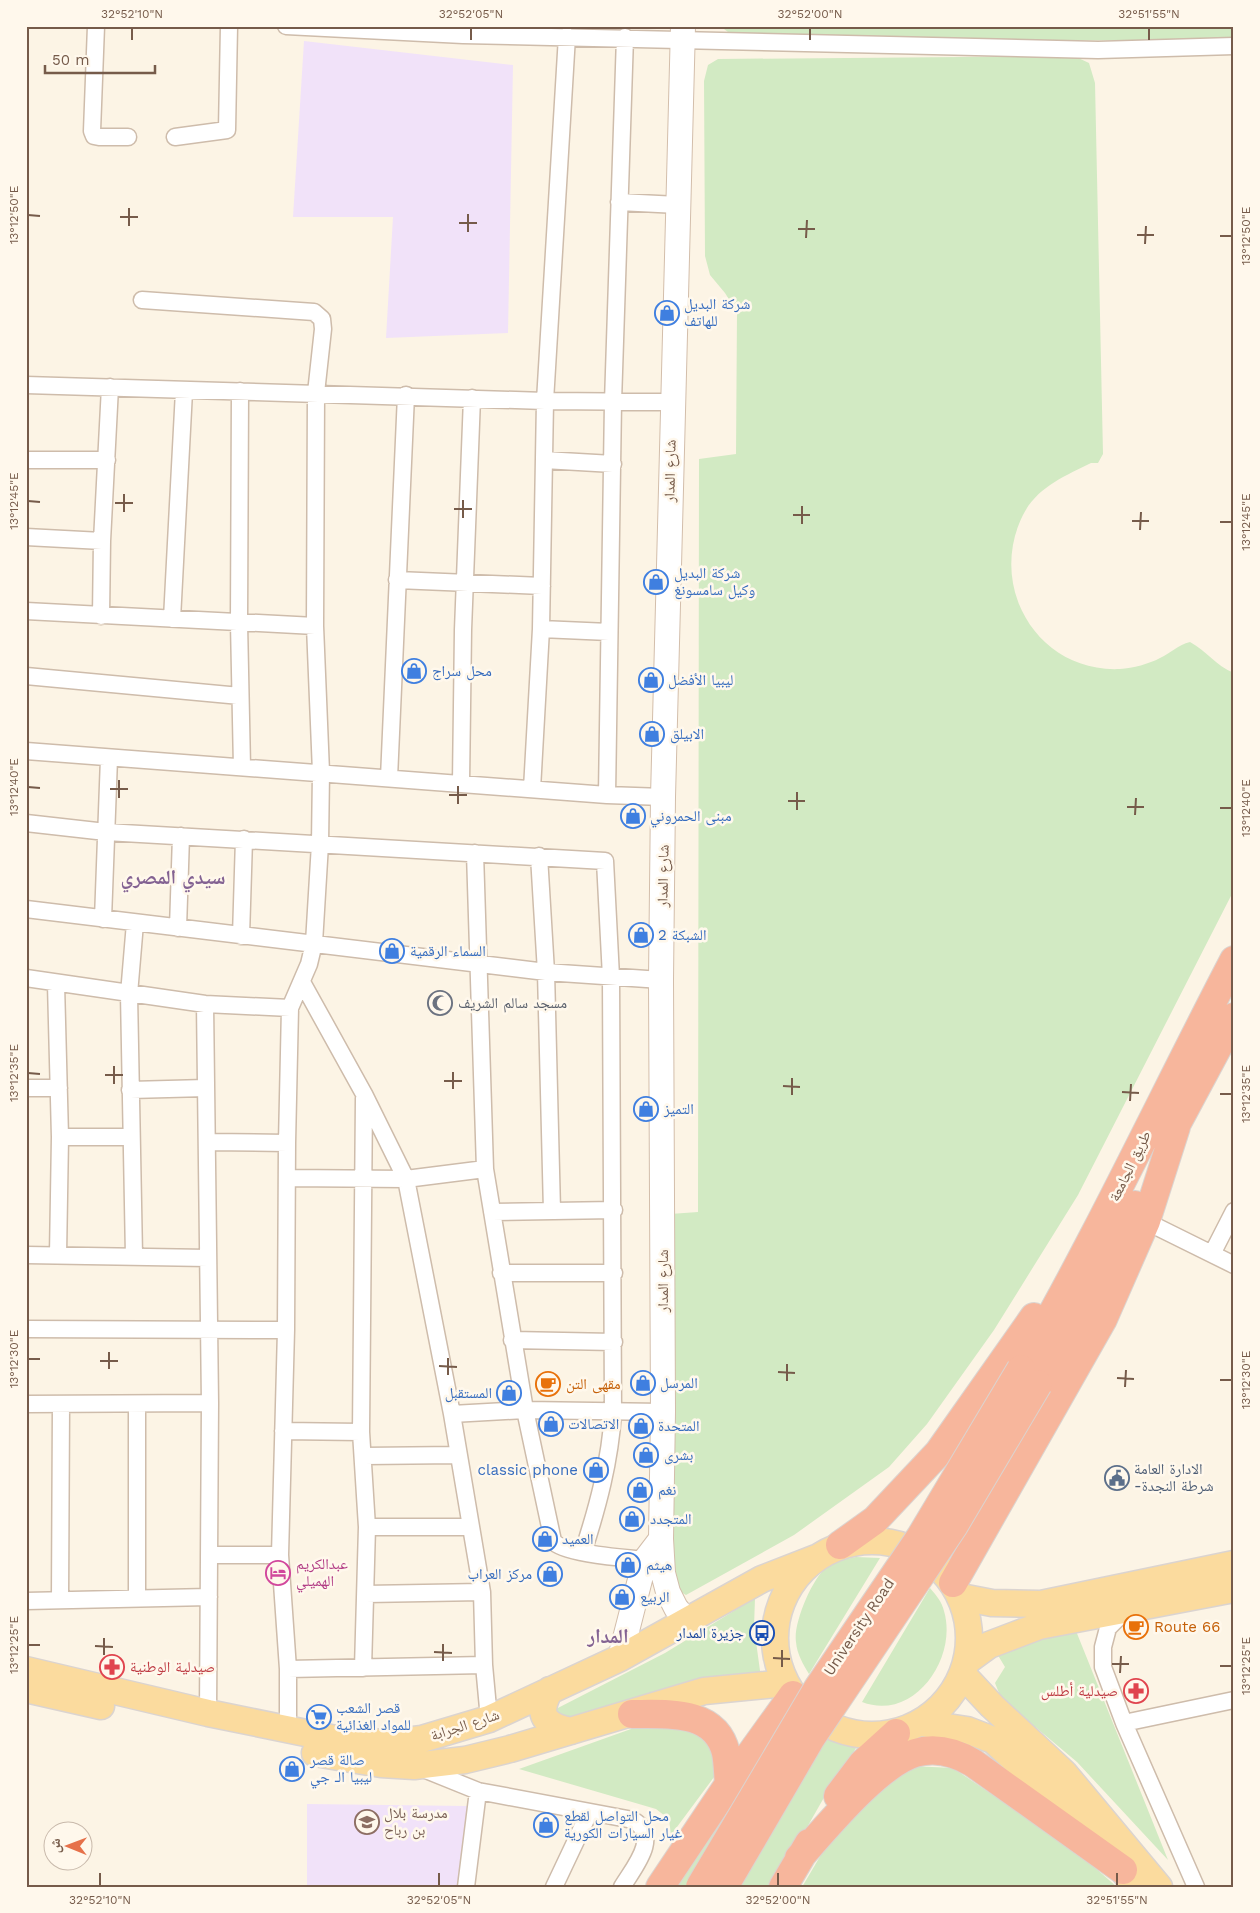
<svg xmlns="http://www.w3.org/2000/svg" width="1260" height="1913" font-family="'Work Sans','Noto Naskh Arabic',sans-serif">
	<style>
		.education { fill: #f1e2f9 }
		.green { fill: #d2eac3 }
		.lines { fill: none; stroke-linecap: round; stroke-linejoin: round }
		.street-casing { stroke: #cebcab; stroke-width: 19 }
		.secondary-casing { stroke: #d3beab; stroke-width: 26 }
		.primary-casing { stroke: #dbd4d0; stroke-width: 29 }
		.highway-casing { stroke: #dbd4d0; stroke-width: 30 }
		.street { stroke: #fff; stroke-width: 16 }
		.secondary { stroke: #fff; stroke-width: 24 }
		.primary { stroke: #fbdb9e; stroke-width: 26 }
		.highway { stroke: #f7b69c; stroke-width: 28 }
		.highway-bridge-casing { stroke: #dbd4d0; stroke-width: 30; stroke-linecap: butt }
		.highway-bridge { stroke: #f7b69c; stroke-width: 28 }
		.ticks { fill: none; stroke: #765b4a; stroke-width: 2 }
		.labels { text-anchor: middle; stroke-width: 5; stroke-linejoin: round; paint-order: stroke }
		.shop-label { font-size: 15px; fill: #366cbe; stroke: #fff8ec; text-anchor: start }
		.street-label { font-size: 15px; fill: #765b4a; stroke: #fff8ec }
		.worship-label { font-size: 15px; fill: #5b616d; stroke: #fff8ec; text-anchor: start }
		.food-label { font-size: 15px; fill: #c56008; stroke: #fff8ec; text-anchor: start }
		.service-label { font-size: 15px; fill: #4e5e75; stroke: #fff8ec; text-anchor: start }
		.hotel-label { font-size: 15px; fill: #b23c85; stroke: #fff8ec; text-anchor: start }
		.transit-label { font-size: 15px; fill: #164399; stroke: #fff8ec; text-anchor: end }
		.health-label { font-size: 15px; fill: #be3a42; stroke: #fff8ec; text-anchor: start }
		.education-label { font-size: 15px; fill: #785e54; stroke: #fff8ec; text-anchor: start }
		.district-label { font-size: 20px; font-weight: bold; fill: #836292; stroke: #fff8ec }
		.neatline { fill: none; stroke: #765b4a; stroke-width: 2 }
		.ticks-label { font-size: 12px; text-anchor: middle; fill: #765b4a }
	</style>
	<rect width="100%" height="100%" fill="#fcf4e5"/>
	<path class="education" d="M304 41 513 65 508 333 386 338 393 217H293Z
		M307 1804 467 1806 464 1887H307Z"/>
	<path class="green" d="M720 26H1234V40L740 41Z
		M1074 56 1089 63 1095 83 1103 454 1098 463H1091C1065 476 1037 487 1023 515 987 587 1038 673 1120 669 1133 668 1149 664 1160 658 1171 653 1178 645 1190 642 1207 651 1216 666 1234 673V890L1078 1195 994 1330 927 1424 889 1467 794 1535 686 1595 674 1588 672 1576 670 1214 698 1212 699 459 736 454 737 312 725 293 710 275 705 256 704 81 708 65 718 59Z
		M856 1557 880 1558 809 1674C803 1664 797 1654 796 1642 793 1624 812 1578 827 1567 834 1561 847 1559 856 1557Z
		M930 1588C936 1595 942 1602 944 1611 958 1658 914 1722 862 1702Z
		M755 1598 754 1627 761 1678H713L557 1721 552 1711 665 1653Z
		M1074 1626 1168 1860 1077 1762 1001 1698 995 1683 1005 1667 996 1652Z
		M786 1715 690 1887H671Z
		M693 1717 723 1765 671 1835 669 1819 656 1809 519 1769 659 1719Z
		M829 1735 858 1744 846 1766 826 1794 773 1887H737Z
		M911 1766 953 1768 1077 1852 1117 1887H802L828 1843 871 1799Z"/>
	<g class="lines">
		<defs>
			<path id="street" d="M96 26 92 131 94 136 99 137H128
				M286 26 463 35 1098 50 1234 46
				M175 137 227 130 229 26
				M619 202 678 205
				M142 300 314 312 322 319 323 329 316 393 315 626 321 772 320 844 314 943 309 964 290 1008 287 1143 286 1330 280 1555 288 1669V1731
				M26 385 545 401 672 402
				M240 391 239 623 242 767
				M26 460H107
				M544 460 613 464
				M26 537 102 541
				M397 580 542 586
				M26 611 315 626
				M101 616 102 541 110 387
				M172 619 184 391
				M541 629 609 632
				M26 676 240 696
				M26 751 607 795 663 797
				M389 778 406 395
				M461 783 463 630 472 398
				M532 789 541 629 545 401 567 36
				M607 795 613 402 625 37
				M26 823 106 832 605 861 611 977 613 1413C610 1461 598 1506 583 1552
				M475 853 485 1169 525 1410 553 1541C563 1554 627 1558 645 1560
				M539 856 546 972 552 1211
				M26 909 546 972 661 980
				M103 919 109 758
				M178 928 181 836
				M241 936 244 839
				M26 978 205 1004 290 1008
				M302 982 364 1094 406 1179 452 1414 482 1592 484 1665 489 1719
				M56 984 60 1137 58 1255
				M205 1004 210 1403 208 1713
				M26 1088H59
				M130 1090 206 1088
				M60 1137H131
				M207 1142 287 1143
				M287 1178 406 1179 485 1169
				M492 1212 614 1210
				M1139 1218 1234 1265
				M1212 1254 1234 1211
				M26 1255 208 1258
				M134 1256 129 994 135 923
				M501 1273H614
				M26 1329 286 1330
				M512 1340 614 1342
				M26 1404 210 1403
				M452 1414 525 1410 663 1412
				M283 1431 361 1432
				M364 1456 458 1455
				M367 1527H471
				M210 1555H280
				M366 1594 482 1592
				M137 1598V1404
				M60 1600 61 1404
				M26 1601 209 1597
				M1125 1611 1108 1628 1103 1647V1667L1124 1723 1196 1887
				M363 1668 367 1527 361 1432 364 1098
				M288 1669 484 1665
				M1124 1723 1234 1700
				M421 1768 478 1791 633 1820C661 1837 634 1867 622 1887
				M466 1887 478 1791
				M554 1887 589 1813"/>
			<path id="secondary" d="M683 26 663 797 661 980 663 1412 661 1539 663 1573 668 1592 676 1608 688 1622
				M620 1658 645 1560 661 1539"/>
			<path id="primary" d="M775 1638a97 97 0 1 1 194 0a97 97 0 1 1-194 0Z
				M961 1597 992 1603 1041 1604 1234 1564
				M967 1661 989 1645 1039 1626 1234 1589
				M26 1670 208 1713 345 1741 389 1743 422 1739 489 1719 620 1658 762 1579 816 1558
				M963 1675 992 1706 1064 1773 1159 1887
				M26 1689 101 1706
				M550 1690C536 1715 544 1725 571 1731
				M921 1723 967 1730 993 1740 1054 1796 1123 1870 1135 1887
				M315 1753 381 1764 414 1766 465 1760 510 1749 704 1691 786 1683"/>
			<path id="highway" d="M1167 1142 1234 1017
				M1021 1369C1098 1236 1163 1096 1234 960
				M1038 1384 1135 1205
				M840 1545 875 1520 939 1452 1034 1317
				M953 1583 1103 1319 1146 1221 1176 1127
				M632 1714C667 1714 716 1709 726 1753 728 1763 728 1774 729 1784
				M838 1796 863 1763 896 1733
				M799 1858C826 1828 877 1765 915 1753 935 1747 955 1752 973 1763L1123 1870
				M660 1887 729 1784 793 1695
				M783 1887 809 1843"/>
		</defs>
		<use href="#street" class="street-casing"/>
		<use href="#secondary" class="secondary-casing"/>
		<use href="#primary" class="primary-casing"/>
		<use href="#highway" class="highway-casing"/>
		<use href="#street" class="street"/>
		<use href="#secondary" class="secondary"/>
		<use href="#primary" class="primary"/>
		<use href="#highway" class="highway"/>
		<defs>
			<path id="highway-bridge" d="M700 1887 818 1688 921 1536 1021 1369
				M724 1887 811 1738 953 1527 1038 1384"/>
		</defs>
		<use href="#highway-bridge" class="highway-bridge-casing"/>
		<use href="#highway-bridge" class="highway-bridge"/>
	</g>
	<path class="ticks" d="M132 40V28M471 40V28M810 40V28M1149 40V28M28 215 40 216M120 217H138M459 223H477M129 226V208M798 229H815M468 232V214M1137 235H1154M1220 236H1232M806 238 807 220M1145 244 1146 226M28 501 40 502M115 503H133M454 509H472M124 512V494M793 515H810M463 518V500M1132 521H1149M1220 522H1232M802 524V506M1140 530 1141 512M28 787 40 788M110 789H128M449 795H467M119 798V780M788 801H805M458 804V786M1127 807H1144M1220 808H1232M797 810V792M1135 815 1136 798M28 1073 40 1074M105 1075H123M444 1081H462M114 1084V1066M783 1086 800 1087M453 1089V1072M1122 1092 1139 1093M1220 1094H1232M792 1095V1078M1130 1101 1131 1084M28 1359H40M100 1361H118M439 1366 457 1367M109 1369V1352M778 1372 795 1373M448 1375V1358M1117 1378 1134 1379M1220 1380H1232M787 1381V1364M1125 1387 1126 1370M28 1645H40M95 1646 113 1647M434 1652 452 1653M104 1655V1638M773 1658 790 1659M443 1661V1644M1112 1664H1129M1220 1666H1232M782 1667V1650M1120 1673 1121 1656M100 1886V1873M439 1886V1873M778 1886V1873M1117 1886V1873"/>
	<defs>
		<symbol id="shop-ring" viewBox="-11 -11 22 22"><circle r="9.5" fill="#fff8ec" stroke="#3f7fe0" stroke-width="1.5"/><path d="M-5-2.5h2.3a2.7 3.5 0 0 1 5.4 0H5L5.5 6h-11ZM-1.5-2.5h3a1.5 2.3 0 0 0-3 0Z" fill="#3f7fe0"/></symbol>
		<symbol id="mosque-ring" viewBox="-11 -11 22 22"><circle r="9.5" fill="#fff8ec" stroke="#6b7280" stroke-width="1.5"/><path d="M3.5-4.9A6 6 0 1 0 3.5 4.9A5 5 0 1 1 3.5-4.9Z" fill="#6b7280"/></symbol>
		<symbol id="cafe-ring" viewBox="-11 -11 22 22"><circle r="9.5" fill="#fff8ec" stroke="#e8710a" stroke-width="1.5"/><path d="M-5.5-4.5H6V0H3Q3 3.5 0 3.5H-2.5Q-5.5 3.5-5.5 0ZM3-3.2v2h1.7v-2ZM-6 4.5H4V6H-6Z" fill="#e8710a"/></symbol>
		<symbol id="civic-ring" viewBox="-11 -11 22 22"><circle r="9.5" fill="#fff8ec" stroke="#5c6f8a" stroke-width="1.5"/><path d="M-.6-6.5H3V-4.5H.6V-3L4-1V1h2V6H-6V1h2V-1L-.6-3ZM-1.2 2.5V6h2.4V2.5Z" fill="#5c6f8a"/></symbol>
		<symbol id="hotel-ring" viewBox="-11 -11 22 22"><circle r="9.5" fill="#fff8ec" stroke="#d1479c" stroke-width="1.5"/><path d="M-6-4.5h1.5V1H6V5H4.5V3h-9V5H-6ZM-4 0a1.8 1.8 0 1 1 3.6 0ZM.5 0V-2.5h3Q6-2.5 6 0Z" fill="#d1479c"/></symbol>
		<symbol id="bus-ring" viewBox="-11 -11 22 22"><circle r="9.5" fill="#fff8ec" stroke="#1a4fb4" stroke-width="1.5"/><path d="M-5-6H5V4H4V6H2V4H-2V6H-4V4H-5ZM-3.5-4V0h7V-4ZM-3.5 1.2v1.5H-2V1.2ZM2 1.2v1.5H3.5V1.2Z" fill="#1a4fb4"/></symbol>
		<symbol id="pharmacy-ring" viewBox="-11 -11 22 22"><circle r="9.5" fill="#fff8ec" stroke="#e0444e" stroke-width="1.5"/><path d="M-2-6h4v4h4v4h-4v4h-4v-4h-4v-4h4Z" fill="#e0444e"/></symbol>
		<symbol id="supermarket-ring" viewBox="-11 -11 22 22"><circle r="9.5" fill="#fff8ec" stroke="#3f7fe0" stroke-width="1.5"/><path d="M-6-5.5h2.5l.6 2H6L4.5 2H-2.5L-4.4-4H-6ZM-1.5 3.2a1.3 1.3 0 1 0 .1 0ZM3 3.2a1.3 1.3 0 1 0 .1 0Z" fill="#3f7fe0"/></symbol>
		<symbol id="school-ring" viewBox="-11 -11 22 22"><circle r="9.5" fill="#fff8ec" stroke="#8d6e63" stroke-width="1.5"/><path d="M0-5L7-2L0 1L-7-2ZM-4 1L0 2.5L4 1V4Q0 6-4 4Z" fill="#8d6e63"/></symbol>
	</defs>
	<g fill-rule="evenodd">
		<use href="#shop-ring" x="653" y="299" width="28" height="28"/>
		<use href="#shop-ring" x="642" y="568" width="28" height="28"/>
		<use href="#shop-ring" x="400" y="657" width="28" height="28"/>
		<use href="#shop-ring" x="637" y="666" width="28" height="28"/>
		<use href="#shop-ring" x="638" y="720" width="28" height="28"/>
		<use href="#shop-ring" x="619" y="802" width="28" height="28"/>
		<use href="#shop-ring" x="627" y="921" width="28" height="28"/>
		<use href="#shop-ring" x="378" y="937" width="28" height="28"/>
		<use href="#mosque-ring" x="426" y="989" width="28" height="28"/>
		<use href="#shop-ring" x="632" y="1095" width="28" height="28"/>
		<use href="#shop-ring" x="629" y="1369" width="28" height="28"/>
		<use href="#cafe-ring" x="534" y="1370" width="28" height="28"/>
		<use href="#shop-ring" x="495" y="1379" width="28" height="28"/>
		<use href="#shop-ring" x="537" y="1410" width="28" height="28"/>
		<use href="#shop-ring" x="627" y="1412" width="28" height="28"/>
		<use href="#shop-ring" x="632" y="1441" width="28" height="28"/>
		<use href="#shop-ring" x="582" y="1456" width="28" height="28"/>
		<use href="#civic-ring" x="1103" y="1464" width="28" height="28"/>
		<use href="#shop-ring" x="626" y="1476" width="28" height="28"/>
		<use href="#shop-ring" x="618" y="1505" width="28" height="28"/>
		<use href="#shop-ring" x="531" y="1525" width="28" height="28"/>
		<use href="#shop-ring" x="614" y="1551" width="28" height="28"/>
		<use href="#hotel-ring" x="264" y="1559" width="28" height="28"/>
		<use href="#shop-ring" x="536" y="1560" width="28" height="28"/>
		<use href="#shop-ring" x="608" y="1583" width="28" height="28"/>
		<use href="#cafe-ring" x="1122" y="1613" width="28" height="28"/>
		<use href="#bus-ring" x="748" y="1619" width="28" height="28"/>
		<use href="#pharmacy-ring" x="98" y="1653" width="28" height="28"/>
		<use href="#pharmacy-ring" x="1122" y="1677" width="28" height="28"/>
		<use href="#supermarket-ring" x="305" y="1703" width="28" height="28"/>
		<use href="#shop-ring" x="278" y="1755" width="28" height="28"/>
		<use href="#school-ring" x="353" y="1808" width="28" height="28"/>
		<use href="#shop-ring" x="532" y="1811" width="28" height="28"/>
	</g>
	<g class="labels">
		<g class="shop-label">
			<text x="684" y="309">شركة البديل<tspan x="684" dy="17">للهاتف</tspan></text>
			<text x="674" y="578">شركة البديل<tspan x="674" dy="17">وكيل سامسونغ</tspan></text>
			<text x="432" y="676">محل سراج</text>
			<text x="668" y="685">ليبيا الأفضل</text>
			<text x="670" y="739">الابيلق</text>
			<text x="650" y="821">مبنى الحمروني</text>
			<text x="658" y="940">الشبكة 2</text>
			<text x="410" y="956">السماء الرقمية</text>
			<text x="664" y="1114">التميز</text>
			<text x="660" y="1388">المرسل</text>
			<text x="492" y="1398" text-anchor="end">المستقبل</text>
			<text x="568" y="1429">الاتصالات</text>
			<text x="658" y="1431">المتحدة</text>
			<text x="664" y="1460">بشرى</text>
			<text x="578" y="1475" text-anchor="end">classic phone</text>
			<text x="658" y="1495">نغم</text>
			<text x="650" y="1524">المتجدد</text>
			<text x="562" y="1544">العميد</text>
			<text x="646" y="1570">هيثم</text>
			<text x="532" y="1579" text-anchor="end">مركز العراب</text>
			<text x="640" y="1602">الربيع</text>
			<text x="336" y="1713">قصر الشعب<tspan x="336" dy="17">للمواد الغذائية</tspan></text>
			<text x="310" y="1765">صالة قصر<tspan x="310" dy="17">ليبيا الـ جي</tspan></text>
			<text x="564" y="1821">محل التواصل لقطع<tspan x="564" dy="17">غيار السيارات الكورية</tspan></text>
		</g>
		<g class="street-label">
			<text transform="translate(670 471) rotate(-89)" y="5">شارع المدار</text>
			<text transform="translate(663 876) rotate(-89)" y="5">شارع المدار</text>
			<text transform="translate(1130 1166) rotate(-64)" y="5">طريق الجامعة</text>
			<text transform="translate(663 1281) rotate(-90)" y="5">شارع المدار</text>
			<text transform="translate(859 1627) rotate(-56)" y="5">University Road</text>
			<text transform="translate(465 1725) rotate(-18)" y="5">شارع الجرابة</text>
		</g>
		<g class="worship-label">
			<text x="458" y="1008">مسجد سالم الشريف</text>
		</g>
		<g class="food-label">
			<text x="566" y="1389">مقهى التن</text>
			<text x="1154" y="1632">Route 66</text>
		</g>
		<g class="service-label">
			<text x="1134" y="1474">الادارة العامة<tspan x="1134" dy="17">-شرطة النجدة</tspan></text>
		</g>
		<g class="hotel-label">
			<text x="296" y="1569">عبدالكريم<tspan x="296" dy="17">الهميلي</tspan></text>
		</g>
		<g class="transit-label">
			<text x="744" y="1638">جزيرة المدار</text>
		</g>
		<g class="health-label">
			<text x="130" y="1672">صيدلية الوطنية</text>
			<text x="1118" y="1696" text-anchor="end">صيدلية أطلس</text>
		</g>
		<g class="education-label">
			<text x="384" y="1818">مدرسة بلال<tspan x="384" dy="17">بن رباح</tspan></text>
		</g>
		<g class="district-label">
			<text x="173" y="884">سيدي المصري</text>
			<text x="608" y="1643">المدار</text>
		</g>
	</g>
	<rect width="1260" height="1913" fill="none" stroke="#fff8ec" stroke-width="55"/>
	<g transform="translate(68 1846) rotate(271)"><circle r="24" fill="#fff8ec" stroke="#c8b9ab"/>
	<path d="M0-4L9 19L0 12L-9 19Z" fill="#e6714a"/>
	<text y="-8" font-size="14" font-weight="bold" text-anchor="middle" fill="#765b4a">ش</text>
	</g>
	<path d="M45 65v8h110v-8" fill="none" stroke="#765b4a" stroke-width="2.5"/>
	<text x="52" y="65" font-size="15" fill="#765b4a" stroke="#fff8ec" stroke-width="4" paint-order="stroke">50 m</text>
	<rect x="28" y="28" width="1204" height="1858" class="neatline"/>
	<g class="ticks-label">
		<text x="132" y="18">32°52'10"N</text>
		<text x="471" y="18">32°52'05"N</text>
		<text x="810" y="18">32°52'00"N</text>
		<text x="1149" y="18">32°51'55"N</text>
		<text transform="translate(14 215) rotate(-90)" y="4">13°12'50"E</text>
		<text transform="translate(1246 236) rotate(-90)" y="4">13°12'50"E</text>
		<text transform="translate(14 501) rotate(-90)" y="4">13°12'45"E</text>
		<text transform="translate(1246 522) rotate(-90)" y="4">13°12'45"E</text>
		<text transform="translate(14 787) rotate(-90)" y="4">13°12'40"E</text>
		<text transform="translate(1246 808) rotate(-90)" y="4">13°12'40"E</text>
		<text transform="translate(14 1073) rotate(-90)" y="4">13°12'35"E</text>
		<text transform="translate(1246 1094) rotate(-90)" y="4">13°12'35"E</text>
		<text transform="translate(14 1359) rotate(-90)" y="4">13°12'30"E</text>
		<text transform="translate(1246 1380) rotate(-90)" y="4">13°12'30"E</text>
		<text transform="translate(14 1645) rotate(-90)" y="4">13°12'25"E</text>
		<text transform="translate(1246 1666) rotate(-90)" y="4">13°12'25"E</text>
		<text x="100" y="1904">32°52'10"N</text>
		<text x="439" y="1904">32°52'05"N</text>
		<text x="778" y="1904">32°52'00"N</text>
		<text x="1117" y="1904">32°51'55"N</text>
	</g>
</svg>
